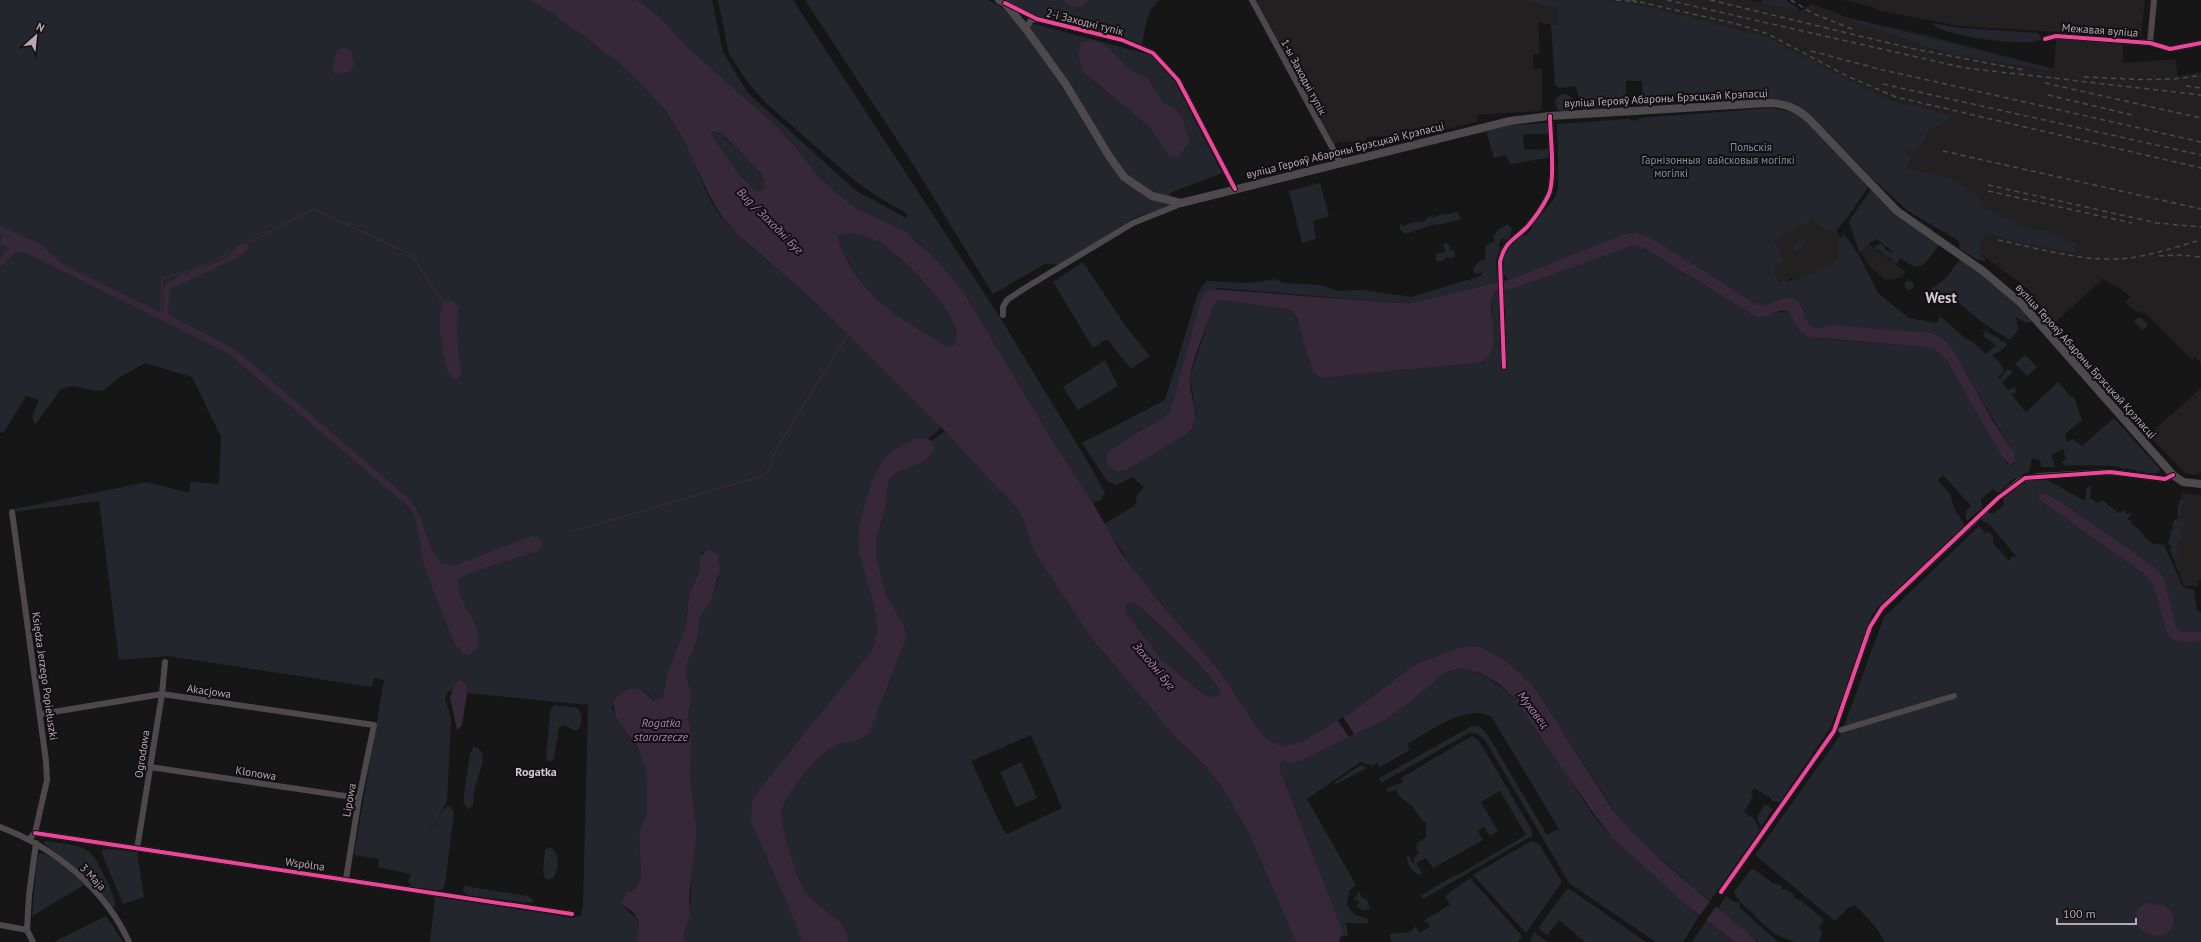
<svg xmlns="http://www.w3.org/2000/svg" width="2201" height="942" font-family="'PT Sans',sans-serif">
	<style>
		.built { fill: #222021 }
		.green { fill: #23262c; fill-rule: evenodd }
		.water { fill: #372839; fill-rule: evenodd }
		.pier { fill: #161616 }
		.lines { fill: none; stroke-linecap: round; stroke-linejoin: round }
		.stream { stroke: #372839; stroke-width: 1.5 }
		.minor-tunnel { stroke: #373336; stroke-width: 6; stroke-dasharray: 6 3; stroke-linecap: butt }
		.minor { stroke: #4c484c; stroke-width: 6 }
		.major { stroke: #4d494c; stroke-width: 8 }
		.rail { stroke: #4d4a4d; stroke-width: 1.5; stroke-dasharray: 5 4; stroke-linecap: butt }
		.cycleway-casing { stroke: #121011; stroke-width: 6 }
		.cycleway { stroke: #ed469a; stroke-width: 4 }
		.labels { text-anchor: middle; stroke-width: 4; stroke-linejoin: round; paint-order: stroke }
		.street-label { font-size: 11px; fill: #b9a6b6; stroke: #121011 }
		.park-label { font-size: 11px; fill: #7b90a5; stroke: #121011 }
		.water-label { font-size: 12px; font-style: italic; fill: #b17ab7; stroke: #121011 }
		.neighbourhood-label { font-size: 12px; font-weight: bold; fill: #d4c7d2; stroke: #121011 }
		.district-label { font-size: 15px; font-weight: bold; fill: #d4c7d2; stroke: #121011 }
	</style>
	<rect width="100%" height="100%" fill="#161616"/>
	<path class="built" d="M1252 0H1749L1799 11 1812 4 1848 18 1926 35 2054 69 2056 39 2123 42V63L2175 59 2178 76 2201 72V364L2195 357 2192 360 2146 314 2131 309 2125 302 2130 297 2125 292 2103 279 2052 325 2033 304 2036 299 2029 290 1955 234 1822 107 1557 25 1538 23 1540 54 1533 55V69H1542V108L1539 111 1478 115 1477 122 1421 135 1367 137 1365 142H1338L1333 147Z
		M1844 0H2145L2141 37 1958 26 1875 10 1876 8Z
		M1788 210 1832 222 1844 244 1856 307 1808 305 1792 278 1768 289 1754 283Z
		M1869 244 1906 272 1901 278 1886 280 1869 266 1862 253Z
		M2201 388V472L2198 475 2186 474 2151 438 2152 432Z
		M2183 493 2201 495V580H2198L2199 586H2184L2170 551Z"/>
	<path class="green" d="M0 0H530C588 34 649 78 683 138 697 164 704 196 723 219 746 246 776 266 802 290 850 334 895 381 942 427L928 439 931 441 945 431 996 487 1010 499 1023 519 1033 550 1092 639 1174 736 1207 768 1225 792 1249 834 1296 942H685L684 932 690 910 692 864 697 832 690 774 688 716 692 695 686 676 687 664 697 640 700 618 708 606 719 578V561L710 550 701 553 700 570 689 594 686 626 667 674 663 697 655 701 644 691 626 689 618 695 612 707 616 718 641 754 646 768 647 813 639 832 641 877 636 888 626 893 621 902C630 919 646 913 636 942H430L435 897 574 918 581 915 583 907 588 705 448 691 445 699 451 718 447 801 428 836 444 808 449 806 454 812 445 883 443 889 436 890 412 887 408 881 411 874 378 867 379 859 354 855 384 680 374 678 372 687 167 656 119 660 99 501 12 512 14 509 147 482 190 493V482L219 484 221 437 192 377 145 363 120 377 104 390 96 391 73 386 61 389 35 425 32 416 39 400 26 396 4 432 0 433ZM1031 735 1062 808 1007 834 1003 830 971 761Z
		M638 0H712L723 52 747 92 855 190 906 218 908 214 878 197 854 180 767 104 749 84 729 54 718 0H793L1001 319 1092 469 1105 493 1101 500 1093 503 1057 448 963 291 934 257 915 239 856 208 840 196 819 177 792 143 771 121 686 46 660 17Z
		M805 0H988L1031 23 1151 55 1175 82 1222 173 1170 193 1173 205 1134 218 1064 265 1045 264 993 294 916 169Z
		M1006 0H1160C1147 8 1145 30 1142 45L1122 37 1038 16Z
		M1521 0H1605L1649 7 1769 38 1886 99 1953 116 1948 121 1928 131 1925 139 1916 152 1902 150 1911 155 1907 169 1946 177 1977 194 1984 208 2023 226 2051 233 2077 244 2074 252 2026 244 1987 233 1980 244V254L1986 259 1984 261 1978 260 1960 249 1959 241 1908 211 1875 181 1813 117 1797 105 1782 100H1770L1717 104 1709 97 1658 98 1654 105 1643 106 1642 81H1626V106L1584 110 1581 108 1576 86 1560 88 1555 85 1551 24 1557 25 1559 8Z
		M1762 0H1786L1799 9V11L1761 3Z
		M1812 4 1848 18 2054 69 2047 70 1943 52 1850 20Z
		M1932 23 1961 28 2038 33 2042 39C2030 48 1939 36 1932 23Z
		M1555 103a9 9 0 1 1 18 0a9 9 0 1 1-18 0Z
		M1770 108 1792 112 1806 120 1870 185C1858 200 1847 222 1834 232L1827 231 1812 220 1774 241 1784 261 1773 271 1779 282 1800 279 1839 259 1838 240 1844 234 1860 257 1878 293 1909 318 1937 323 1940 316 1966 339 1973 342 1986 354 1996 345 1983 336 1985 333 1981 329 2000 339V342L2005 341 2007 345 1999 352 1993 354V357L1997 359 2004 370 1998 378 2000 379 2006 370H2011L2012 373 2002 382 2008 390 2016 387 2015 393 2011 394 2026 412 2058 382 2070 396 2074 397 2082 420 2065 434 2067 442 2073 439 2082 446 2114 418 2160 469 2159 473H2146L2144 471 2142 472 2126 468 2125 470 2117 466 2070 465 2065 466 2062 462 2066 459 2063 449 2051 455 2055 467H2041L2040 460 2032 458 2029 472 2012 480 1998 493 1993 489 1981 499 1982 508 1968 520H1966V511L1971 506 1943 475 1938 480 1950 494 1955 510 1963 522 1964 527 1878 607 1872 615 1847 683 1850 686 1843 704H1839L1840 710 1834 717 1831 727 1779 803 1772 801 1771 798 1754 788 1751 793 1753 797 1744 812 1754 819 1760 830 1710 901 1649 849 1621 821 1535 688 1507 661 1480 647 1452 650 1414 665 1352 712 1303 741 1283 746 1272 743 1261 735 1219 670 1139 578 1104 524 1134 506 1137 501 1136 497 1144 487 1132 477 1117 485 1107 481 1082 443 1165 400 1198 293 1206 281 1249 283 1276 279 1283 283 1320 285 1338 291 1362 290 1411 297 1481 276 1483 272 1476 274 1473 270 1478 262 1485 259 1486 245 1495 241 1493 236 1499 229 1508 224 1512 229 1510 236 1507 240 1502 238 1499 244 1500 249 1496 260 1497 283 1416 302 1399 303 1218 288 1208 291 1201 299 1174 404 1165 416 1111 449 1121 472 1129 469 1193 427 1196 413 1190 377 1213 307 1219 300 1286 309 1293 312 1321 378 1477 363 1492 346V298L1496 291 1503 288 1510 290 1635 245 1642 247 1755 316 1788 311 1798 328 1817 338 1924 347 1937 351 1947 361 2002 457 2007 464 2013 465 2015 462 2016 456 1990 414 1953 349 1939 336 1925 333 1832 325C1827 325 1822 329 1817 328 1801 326 1807 301 1792 298 1780 295 1770 307 1758 305L1640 233 1622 235 1508 280 1504 274 1503 261 1506 249 1523 232 1525 237 1532 228 1531 226C1539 215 1552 206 1557 192 1560 182 1557 137 1557 124L1628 119 1638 121 1639 118Z
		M1548 123V134H1523L1524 150 1548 149V158L1510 164 1506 155 1494 158 1486 131 1511 125Z
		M715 130C726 136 759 169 764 179 766 184 765 187 763 191H756L740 176 712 136 711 132Z
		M1320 183 1329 216 1313 221 1316 239 1302 243 1289 191Z
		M1872 188 1937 242 1939 245C1925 263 1922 275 1900 258L1897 263H1893L1891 258 1884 256 1882 252 1875 248 1876 245 1882 244 1886 250 1895 253 1876 239 1870 243 1860 254 1849 221Z
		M1455 212 1458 213 1461 219 1443 224 1432 225 1405 234 1399 228 1401 224 1404 226 1410 223 1424 221 1430 216 1434 218C1441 212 1449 216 1455 212Z
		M853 233C862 235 871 238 879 242 897 252 975 328 952 346H947C903 319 871 305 846 257 843 251 837 242 839 235Z
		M1808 237 1809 239 1797 253 1793 246Z
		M1446 243 1450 246 1449 250H1454L1455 256 1453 258 1446 257 1442 261H1436V254L1444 253 1446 250 1443 245Z
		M1961 258 1989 278 2032 318V322L2026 323 2016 317 2018 330 2010 340 1983 323 1946 292 1935 305 1928 302 1929 300 1925 298 1926 293 1945 279Z
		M1083 262 1127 328 1150 356 1131 369 1107 339 1093 348 1053 282Z
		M1904.5 285a4.5 4.5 0 1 1 9 0a4.5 4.5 0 1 1-9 0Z
		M2138 318H2142L2148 326 2142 330 2134 321Z
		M2025 355 2037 367 2027 376 2015 364Z
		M1105 360 1118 386 1078 410 1063 387Z
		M2042 477 2085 501 2087 486 2091 487 2090 498 2097 503 2102 500 2119 513 2124 510 2127 514 2132 513 2127 520H2131L2133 525 2138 528 2146 538 2152 543 2164 545 2183 587 2194 590 2197 610 2201 613V942H1885L1875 926 1855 905 1848 908 1835 921 1755 855 1841 734 1884 617 1979 526 1985 533 1989 532 1993 536V543L2009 561 2012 557 2016 556 1989 524 1982 521 1983 516 1987 513H1994L2004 505 2003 498C2015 487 2025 481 2042 477Z
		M2181 498 2184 501 2180 510 2181 517 2179 518 2187 526 2180 529 2183 535 2182 539H2177L2178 545 2175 548H2178L2180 552 2176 558 2173 557 2171 552 2172 548 2168 543 2172 529H2174L2172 526 2174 520 2178 519V505L2180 504 2179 502Z
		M1129 602 1138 605C1153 620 1216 677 1220 692L1218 695 1209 697 1203 694 1161 659 1127 614 1125 607Z
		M1461 668C1529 681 1561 776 1601 825 1612 838 1626 849 1638 861 1658 880 1678 899 1699 916L1683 942H1656L1569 883 1485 740 1478 734 1469 733 1381 783 1379 778 1470 727 1480 726 1489 737 1547 835 1559 829 1491 716C1464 704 1431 731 1407 744L1410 750 1380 767 1377 763 1372 766 1361 762 1307 799 1356 885 1349 891 1347 905 1354 914 1368 919V923H1346L1348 936H1341V928L1280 770V763L1284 761 1294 763 1300 761 1385 720 1405 706 1446 672Z
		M554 705 578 708C583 714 583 727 576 731L564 725 559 727 554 759 549 762 546 758 550 712Z
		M1472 736 1479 741 1532 830V836L1423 899 1421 896 1402 907 1455 875 1456 876 1526 835 1500 791 1481 802 1498 831 1490 836 1484 827 1478 831 1483 840 1433 868 1426 858 1416 863 1422 873 1419 875C1412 872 1406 863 1407 856H1410L1412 863H1414V858L1419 853 1416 849 1417 843 1426 837V823C1419 819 1417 811 1412 806 1406 800 1399 799 1396 790L1389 792 1386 789 1403 782 1401 778Z
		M474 746 482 752 483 761 474 791 473 805 468 809 463 802 470 753Z
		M1021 762 1037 798 1016 807 1000 772Z
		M1361 765 1367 768 1334 785 1335 782Z
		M1765 804 1773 809 1761 827 1757 817Z
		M47 841C84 847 91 843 106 880 110 888 116 899 115 907H112C94 880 70 863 44 844V841Z
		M1531 841 1539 844 1562 882 1526 933 1473 875Z
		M550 847C561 853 559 869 553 878L548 880 545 878 543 872 545 850Z
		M108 849 137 852 144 897 123 904 102 854V850Z
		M39 854C50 851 76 877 84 885L32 916 37 860Z
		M1752 868 1773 883 1782 886V890L1785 889 1793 894 1794 898 1802 901 1824 920 1819 927 1822 934 1819 942H1794L1789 940 1775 934 1753 915V912C1748 912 1736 898 1734 892Z
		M1470 878 1522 936 1518 942H1392L1389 934 1411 932 1415 926 1420 933 1430 926 1427 921 1424 923 1423 921 1450 905 1445 896Z
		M464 886 528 896 534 901 529 903 468 895 463 891Z
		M1567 889 1571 890 1646 942H1585L1559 920 1547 935 1538 928Z
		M1359 891 1362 898 1367 900 1370 909 1362 910 1355 906 1359 904 1358 900 1354 901V899Z
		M1726 896 1734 902H1739L1740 908 1778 942H1759L1747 933H1744L1740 927 1718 909Z
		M106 916 123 942H54Z
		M1706 921 1735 942H1692Z
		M1534 932 1547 942H1530Z"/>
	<path class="water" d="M530 0H638L660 17 686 46 771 121 792 143 819 177 840 196 856 208 907 233 934 257 963 291 1057 448 1093 503 1120 551 1151 592 1219 670 1257 728 1267 740 1283 746 1303 741 1352 712 1414 665 1452 650 1468 646 1480 647 1507 661 1535 688 1613 810 1630 830 1661 860 1758 942H1735L1683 903 1612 837 1596 817 1515 699 1498 683 1480 673 1461 668 1446 672 1405 706 1385 720 1300 761 1294 763 1284 761 1280 763V770L1342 930 1339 942H1296L1249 834 1225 792 1207 768 1174 736 1092 639 1033 550 1023 519 1010 499 996 487 945 431 848 334 801 289 739 236 722 217 709 195 683 138 667 113 645 88 625 68 593 43 553 14ZM713 131C723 129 753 166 761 174L765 181 763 191H756L740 176 715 140 711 134ZM853 233C862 235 871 238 879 242 897 252 976 328 952 346H947C903 319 871 305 846 258 843 251 837 242 839 235ZM1129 602 1138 605C1153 619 1216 677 1220 692L1218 695 1209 697 1203 694 1161 659 1127 614 1125 607Z
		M1062 0H1088L1082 6 1072 7Z
		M1089 40 1099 42 1110 49 1129 69 1147 78 1163 103 1176 109 1184 122 1189 142 1178 157 1169 155 1149 126 1082 71 1078 54 1081 43Z
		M345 47 352 52 354 66 349 72 335 74 332 70 337 50Z
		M0 226 41 244 60 262 68 267 160 312 164 309C164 302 162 293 165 287 172 273 216 267 230 255 234 253 234 248 237 245L248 244V249L237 258 170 289 168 312 170 316 236 350 408 498C426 516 424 546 442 564L453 566 532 536 541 539 542 547 537 551 467 574 459 579C452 600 486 625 477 648L469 655 463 654 455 644C444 618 433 592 424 564 419 548 420 521 410 508L229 354 24 252H16L0 267V261L10 249 7 246 0 245 2 236 0 234Z
		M1636 232 1654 240 1758 305C1770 307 1780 295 1792 298 1807 301 1801 326 1817 328 1822 329 1827 325 1832 325L1930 333 1943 338 1953 349 1993 421 2015 454 2016 461 2010 465 2002 457 1947 361 1937 351 1924 347 1809 337 1800 331 1788 311C1778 308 1767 319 1755 316L1642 247 1635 245 1510 290 1503 288 1496 291C1481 308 1509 355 1477 363L1321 378 1313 372 1297 319 1293 312 1286 309 1219 300 1213 307C1208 324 1190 365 1190 380 1189 399 1205 419 1186 434L1125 471H1116L1108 466 1107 455 1111 449 1165 416 1171 409 1201 299 1205 293 1211 289 1399 303 1416 302 1508 280 1622 235Z
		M446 300 454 302 458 307 457 336 461 375 456 379 451 376 448 372C444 356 433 313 446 300Z
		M919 438 930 440 933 445V450C924 468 899 466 888 481L885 509 876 537V558L886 595 904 626 906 638 869 733C857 744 842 740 830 748 817 755 783 798 781 812 779 825 798 882 806 893 821 913 843 913 848 942H802L787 902 751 822 752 801 759 790 873 649C886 619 863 579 859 548 856 527 863 510 869 491 879 460 889 450 919 438Z
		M2039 493 2045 494 2059 501 2157 569 2164 579 2176 629 2182 632H2201V641C2188 642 2174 646 2167 632L2153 584 2147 576 2040 500 2038 497Z
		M707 550 713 551 718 556 720 571 711 600 700 618 697 640 687 664 686 676 692 695 688 716 691 739 690 774 697 832 689 898 690 915 684 932 685 942H636C640 930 641 918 630 910 626 907 623 907 621 902L626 893 636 888 641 877 639 832 647 813 646 768 637 747 616 718 613 703C618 692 631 684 642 691 647 693 649 698 655 701L663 697 667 674 686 626 689 594 700 570V556Z
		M462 680 468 688 462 725 457 730 450 697 456 683Z
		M2150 903 2166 906 2173 914V926L2167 934C2156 939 2143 933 2136 924 2134 912 2138 905 2150 903Z"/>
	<path class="pier" d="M1343 717 1354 734 1349 737 1338 721Z
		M1711 900 1717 905 1705 922 1698 918Z"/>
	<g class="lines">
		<path class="stream" d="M246 244 314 209 412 255 443 303
			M0 259 10 249
			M161 312 162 279 204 266 235 250
			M570 532 762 476 768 471 778 446 849 333"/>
		<path class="minor-tunnel" d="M1985 511 1998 498"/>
		<path class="minor" d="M1252 0 1340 162
			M1008 4 1037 19 1122 40 1153 53 1178 80 1235 189
			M1026 29 1031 20 1037 19
			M2045 39 2056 36 2150 43 2170 49 2201 43
			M2150 43 2154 0
			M1003 315V307L1007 300 1025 288 1133 223 1183 203
			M1504 367 1500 262C1505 241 1513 241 1527 227 1534 219 1543 206 1548 196 1556 182 1550 134 1550 116
			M1998 498 2020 480 2039 476 2110 472 2165 479 2173 475
			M12 512 46 761 47 780 35 833 29 839
			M41 714 162 694 374 725 359 798 346 879
			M1841 730 1954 696
			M150 767 359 798
			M0 827C54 847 105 889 129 942
			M35 833 572 914
			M137 849 162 694 165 662
			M1721 892 1834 731 1870 627 1882 608 1985 511
			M0 925 27 930
			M33 942 27 930 29 895 36 843"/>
		<path class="major" d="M999 0 1005 3 1026 29 1065 83 1109 156 1124 177 1152 196 1181 203 1510 121 1550 116 1768 103C1785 103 1797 108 1810 120L1897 211 1983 271 2022 304 2173 475 2183 482 2201 484"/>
		<path class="rail" d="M1616 0 1637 2
			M1631 0 1737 24 1768 34 1847 76 1896 97 2201 168
			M1667 0 1965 68 2201 95
			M1710 0 1914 49 2024 70
			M1791 0 1812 13 1852 29
			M1811 51 1879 69 2201 142
			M2084 77C2123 78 2161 83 2201 75
			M2045 83 2201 118
			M1883 84 2201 155
			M2186 86 2201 88
			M2048 95 2132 115
			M1943 151 2201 209
			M1988 185 2157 223 2201 227
			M1988 191 2132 223
			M1998 240C2037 248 2080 261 2120 259 2148 257 2175 247 2201 240
			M2159 256 2181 255 2201 257"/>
		<defs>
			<path id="cycleway" d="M1005 3 1037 19 1122 40 1153 53 1178 80 1235 189
				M2045 39 2056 36 2150 43 2170 49 2201 43
				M1504 367 1500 262C1505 241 1513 241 1527 227 1534 219 1543 206 1548 196 1556 182 1550 134 1550 116
				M35 833 572 914
				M1721 892 1834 731 1870 627 1882 608 1998 498 2025 478 2110 472 2165 479 2173 475"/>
		</defs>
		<use href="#cycleway" class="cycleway-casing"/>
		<use href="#cycleway" class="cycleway"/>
	</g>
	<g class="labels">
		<g class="street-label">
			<text transform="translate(1085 22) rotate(14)" y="4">2-і Заходні тупік</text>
			<text transform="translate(2100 30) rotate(4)" y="4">Межавая вуліца</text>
			<text transform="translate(1304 77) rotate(62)" y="4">1-ы Заходні тупік</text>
			<text transform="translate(1666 98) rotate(-3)" y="4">вуліца Герояў Абароны Брэсцкай Крэпасці</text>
			<text transform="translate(1345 150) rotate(-14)" y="4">вуліца Герояў Абароны Брэсцкай Крэпасці</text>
			<text transform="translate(2086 361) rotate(48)" y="4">вуліца Герояў Абароны Брэсцкай Крэпасці</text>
			<text transform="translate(45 676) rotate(82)" y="4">Księdza Jerzego Popiełuszki</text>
			<text transform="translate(209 691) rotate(8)" y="4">Akacjowa</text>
			<text transform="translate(142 754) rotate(-81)" y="4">Ogrodowa</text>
			<text transform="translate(256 773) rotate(9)" y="4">Klonowa</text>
			<text transform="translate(349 800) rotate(-80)" y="4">Lipowa</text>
			<text transform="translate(305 864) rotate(8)" y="4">Wspólna</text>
			<text transform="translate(93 877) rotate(46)" y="4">3 Maja</text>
		</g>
		<g class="park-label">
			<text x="1751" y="151">Польскія<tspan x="1751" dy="13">вайсковыя могілкі</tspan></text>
			<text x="1671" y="164">Гарнізонныя<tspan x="1671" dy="13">могілкі</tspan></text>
		</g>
		<g class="water-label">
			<text transform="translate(770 221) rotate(45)" y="4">Bug / Заходні Буг</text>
			<text transform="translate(1154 666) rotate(50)" y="4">Заходні Буг</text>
			<text transform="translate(1533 710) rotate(52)" y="4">Мухавец</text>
			<text x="661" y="727">Rogatka<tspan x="661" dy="14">starorzecze</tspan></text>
		</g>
		<g class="neighbourhood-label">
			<text x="536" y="776">Rogatka</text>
		</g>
		<g class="district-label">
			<text x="1941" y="303">West</text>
		</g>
	</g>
	<g transform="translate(36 36) rotate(27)" stroke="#121011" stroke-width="3" paint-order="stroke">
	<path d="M0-3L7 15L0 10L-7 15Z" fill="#b9a6b6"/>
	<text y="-6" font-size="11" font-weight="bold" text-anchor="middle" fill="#b9a6b6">N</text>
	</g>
	<path d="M2057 918v6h79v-6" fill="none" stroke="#b9a6b6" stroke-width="2"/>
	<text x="2063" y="918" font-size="12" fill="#b9a6b6" stroke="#121011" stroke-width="3" paint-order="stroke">100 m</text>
</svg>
